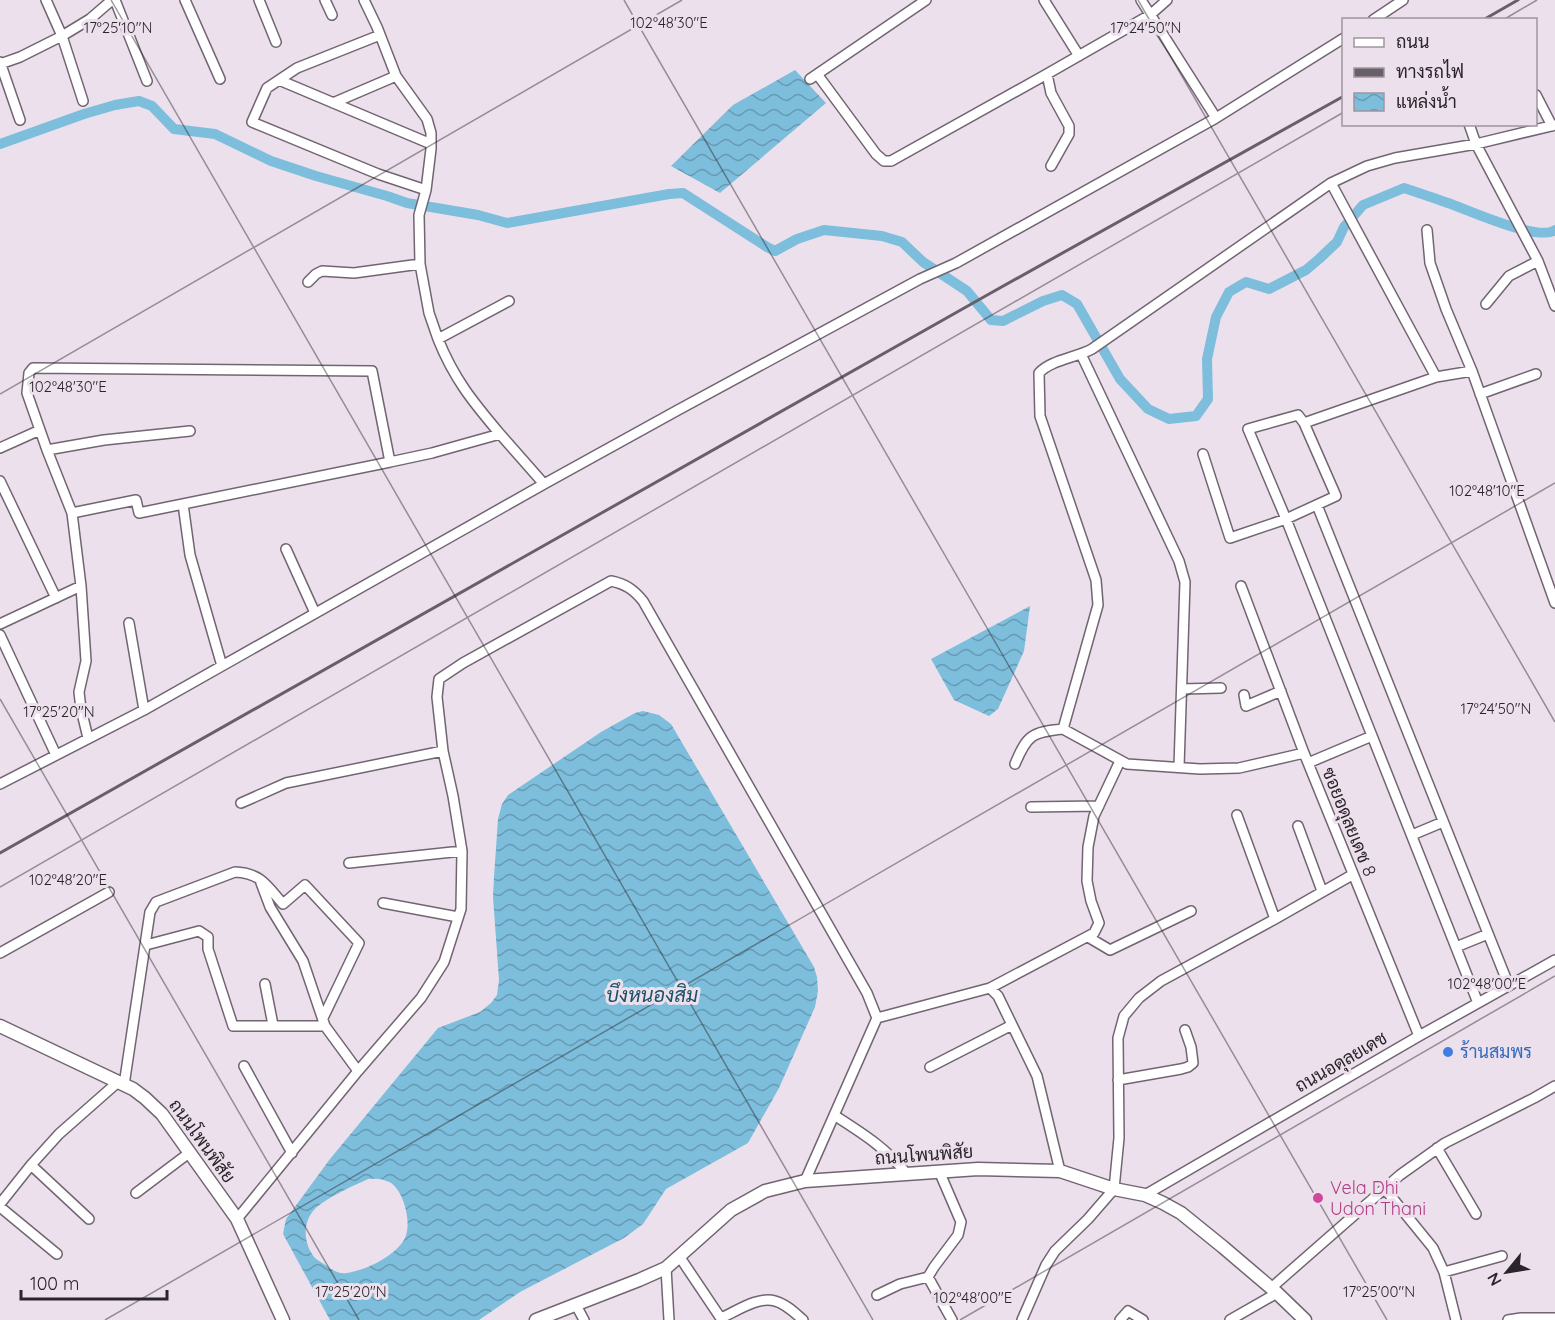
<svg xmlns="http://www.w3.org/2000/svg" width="1555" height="1320" font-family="Quicksand,Sarabun,sans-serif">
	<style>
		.water { fill: url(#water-waves); fill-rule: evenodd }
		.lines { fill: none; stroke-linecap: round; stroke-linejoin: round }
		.canal { stroke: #7dbedc; stroke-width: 10 }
		.minor-casing { stroke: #716571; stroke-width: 12 }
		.tertiary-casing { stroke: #716571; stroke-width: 15 }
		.minor { stroke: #fff; stroke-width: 9 }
		.tertiary { stroke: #fff; stroke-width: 12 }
		.rail { stroke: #686068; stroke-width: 3 }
		.ticks { fill: none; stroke: #2a252a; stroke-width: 1.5; stroke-opacity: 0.45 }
		.shop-dot { fill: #3f7fe0; stroke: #ede0ed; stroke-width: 2 }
		.hotel-dot { fill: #d1479c; stroke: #ede0ed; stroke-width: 2 }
		.labels { text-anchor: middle; stroke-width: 6; stroke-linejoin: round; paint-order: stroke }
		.street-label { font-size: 18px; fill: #2a252a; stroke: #ede0ed }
		.shop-label { font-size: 18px; fill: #366cbe; stroke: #ede0ed; text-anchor: start }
		.hotel-label { font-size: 18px; fill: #b23c85; stroke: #ede0ed; text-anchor: start }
		.water-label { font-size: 20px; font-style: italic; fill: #1a5065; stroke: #ede0ed }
		.ticks-label { font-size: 15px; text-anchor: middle; fill: #2a252a; stroke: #ede0ed; stroke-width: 6; stroke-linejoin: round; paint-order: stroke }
	</style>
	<defs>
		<pattern id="water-waves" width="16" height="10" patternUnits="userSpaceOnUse" patternTransform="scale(1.5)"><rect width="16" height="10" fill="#7dbedc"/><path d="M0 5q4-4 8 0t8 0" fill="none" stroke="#679ab3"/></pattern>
	</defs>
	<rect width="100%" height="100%" fill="#ede0ed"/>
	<path class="water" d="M795 70 826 103 720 193 671 166 733 105Z
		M1030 606 1024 651 998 709 989 716 954 700 931 659Z
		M643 711 659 715 671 724 814 967 817 977 818 991 815 1007 779 1088 748 1143 666 1189 643 1224 624 1238 520 1292 479 1320H330L283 1234 286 1219 330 1159 438 1028 480 1012 491 1003 497 995 499 980 493 897 494 877 498 819 502 804 508 795 601 732 635 713ZM368 1179C375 1178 385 1179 391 1183 404 1192 412 1223 405 1238 396 1256 366 1270 347 1273 338 1274 334 1271 327 1266 323 1263 318 1261 315 1258 304 1245 302 1225 313 1211 323 1199 353 1186 368 1179Z"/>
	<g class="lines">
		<path class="canal" d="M0 144 84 114 115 105 139 101 152 106 174 129 215 134 271 161 316 176 387 196 407 203 478 215 507 223 669 194 683 193 767 247 775 251 797 239 824 230 882 236 902 242 923 262 967 291 991 320 1003 321 1043 301 1062 295 1077 304 1120 379 1148 409 1169 419 1196 416 1208 399 1207 359 1216 317 1229 292 1246 282 1269 289 1306 270 1319 259 1337 242 1344 227 1363 205 1404 188C1419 193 1434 198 1448 203 1468 210 1538 242 1555 230"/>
		<defs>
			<path id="minor" d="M46 0 62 36 83 101
				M115 0 147 81
				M185 0 220 79
				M259 0 276 42
				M325 0 332 15
				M364 0 377 27 396 76 427 119 431 133V149L426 190 419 215 420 264
				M1044 0 1079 56
				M1141 0 1216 118
				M1373 20 1403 0
				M380 35 297 68 267 88 252 122 378 174 426 190
				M0 62 20 120
				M0 64 20 57 62 36 90 19 112 0
				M817 74 876 154 884 161H891L1047 74 1150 15 1167 0
				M1047 74 1051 93 1069 126V134L1051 166
				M810 79 926 0
				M279 80 431 144
				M1536 95 1552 126
				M333 103 396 76
				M1469 124 1476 144 1538 261 1555 306
				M1331 183 1436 377
				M1427 230 1430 263 1446 309 1472 371 1555 603
				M308 282 316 274 322 271 354 273 420 264 429 313 438 339
				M1486 304 1509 276 1538 261
				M1081 354 1179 561 1185 582 1179 767
				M1472 371 1436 377 1304 423 1298 415 1248 429 1286 519 1478 1003
				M1480 394 1536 374
				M500 434C473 402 454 379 438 339L509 301
				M0 448 40 430
				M47 450 104 440 190 431
				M1203 454 1230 538 1286 519 1336 496 1304 423
				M0 481 56 598
				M544 484 678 410 920 279 956 263 1216 118 1344 38
				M1317 505 1509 986
				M72 513 136 500 139 513 183 504 190 555 222 666
				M286 549 315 613
				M81 586 72 513 47 450 27 393 29 373 33 368 372 371 390 462 183 504
				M1241 586 1304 753
				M0 624 81 586 86 661 79 692 81 709 88 738
				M0 635 56 755
				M1182 689 1221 688
				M1244 695 1246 706 1281 691
				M144 710 544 484 500 434 432 453 390 462
				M1063 729 1098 605 1096 580 1040 416 1039 373C1051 360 1075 358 1092 349L1331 183 1367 166 1395 158 1476 144 1555 125
				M1063 729 1127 764 1200 769 1239 768 1304 753 1419 1036
				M1308 763 1372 736
				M1015 764C1027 735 1032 732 1063 729
				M0 784 144 710 129 623
				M241 803 286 783 443 751
				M1031 807 1099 806
				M1237 815 1275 919
				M1298 826 1322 891
				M1412 835 1443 822
				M349 863 462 851
				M261 883 270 907 303 961 325 1026 358 1071
				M383 903 458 917
				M1088 937 1110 950 1191 911
				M146 945 199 931 208 937V949L233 1026H325
				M1456 947 1488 934
				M0 953 109 892
				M265 984 273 1025
				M990 988 1094 933 1099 923 1091 901 1087 881 1088 847 1094 816 1120 761
				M244 1066 292 1153
				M930 1067 1012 1025
				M1118 1080 1181 1069 1188 1067 1193 1063 1191 1047 1185 1030
				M124 1085 150 912 156 902 235 872C261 873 267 886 283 904L305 885 359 943 323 1018
				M834 1115C862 1133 885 1147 907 1174
				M1437 1148 1476 1214
				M31 1165 89 1219
				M939 1171 961 1222 958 1235 934 1267 928 1277 952 1320
				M805 1181 877 1018 990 988 998 996 1037 1076 1060 1171
				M1385 1189 1433 1248 1444 1272 1456 1320
				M136 1193 189 1153
				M1145 1195 1419 1036 1555 960
				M0 1204 31 1165 59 1134 118 1082
				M0 1207 57 1254
				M237 1219 358 1071 421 998 444 962 461 909 462 851 453 796 443 751 437 697 439 679 463 663 611 581C626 584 634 590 643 601L867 993 877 1018
				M679 1256 722 1320
				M666 1268 669 1320
				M1444 1272 1502 1256
				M1271 1288 1400 1175 1445 1143 1534 1098 1555 1086
				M877 1295 900 1284 928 1277
				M576 1305 584 1320
				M721 1318C737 1311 758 1296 775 1301 786 1304 795 1313 803 1320
				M1022 1320 1046 1265 1055 1251 1088 1219 1114 1189 1119 1138 1118 1038 1124 1016 1139 998 1161 981 1275 919 1352 875
				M1120 1320 1128 1311 1143 1320
				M1230 1320 1277 1293
				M1508 1320 1521 1318H1555"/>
			<path id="tertiary" d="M0 1026 133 1089 145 1098 162 1114 237 1219 283 1320
				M536 1320 639 1280 666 1268 731 1210 765 1191 805 1181 978 1169 1060 1171 1114 1189 1145 1195 1163 1203 1181 1213 1223 1247 1277 1293 1305 1320"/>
		</defs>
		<use href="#minor" class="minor-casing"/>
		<use href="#tertiary" class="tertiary-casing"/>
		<use href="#minor" class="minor"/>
		<use href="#tertiary" class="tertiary"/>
		<path class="rail" d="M1483 20 1518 0
			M0 853 989 294 1344 96"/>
	</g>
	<path class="ticks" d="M111 0 873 1320M624 0 1387 1320M1138 0 1555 722M1503 20 1537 0M0 394 682 0M0 699 359 1320M0 887 1344 112M105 1320 1555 483M960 1320 1555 976"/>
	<circle class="shop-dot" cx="1448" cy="1052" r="6"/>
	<circle class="hotel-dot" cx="1318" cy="1198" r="6"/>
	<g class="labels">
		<g class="street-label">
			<text transform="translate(1349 822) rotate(68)" y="6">ซอยอดุลยเดช 8</text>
			<text transform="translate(1341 1062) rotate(-30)" y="6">ถนนอดุลยเดช</text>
			<text transform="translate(202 1141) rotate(54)" y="6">ถนนโพนพิสัย</text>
			<text transform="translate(924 1155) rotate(-4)" y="6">ถนนโพนพิสัย</text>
		</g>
		<g class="shop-label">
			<text x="1460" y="1058">ร้านสมพร</text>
		</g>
		<g class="hotel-label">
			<text x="1330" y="1194">Vela Dhi<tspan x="1330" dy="21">Udon Thani</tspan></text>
		</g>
		<g class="water-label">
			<text x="652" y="1002">บึงหนองสิม</text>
		</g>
	</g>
	<g class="ticks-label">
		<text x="669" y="28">102°48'30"E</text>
		<text x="118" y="33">17°25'10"N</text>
		<text x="1146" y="33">17°24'50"N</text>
		<text x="68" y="392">102°48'30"E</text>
		<text x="1487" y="496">102°48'10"E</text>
		<text x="1496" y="714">17°24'50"N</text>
		<text x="59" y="717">17°25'20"N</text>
		<text x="68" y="885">102°48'20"E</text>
		<text x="1487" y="989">102°48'00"E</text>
		<text x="351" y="1297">17°25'20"N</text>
		<text x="1379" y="1297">17°25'00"N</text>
		<text x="973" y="1303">102°48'00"E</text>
	</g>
	<rect x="1342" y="18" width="195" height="108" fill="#ede0ed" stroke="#9f959f" stroke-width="1.5"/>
	<rect x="1354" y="38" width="30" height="9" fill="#ffffff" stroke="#9f959f" stroke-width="1.5"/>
	<text x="1396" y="48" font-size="18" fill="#2a252a">ถนน</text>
	<rect x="1354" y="68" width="30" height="9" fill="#686068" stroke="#9f959f" stroke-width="1.5"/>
	<text x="1396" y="78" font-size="18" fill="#2a252a">ทางรถไฟ</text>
	<rect x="1354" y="93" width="30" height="18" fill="url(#water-waves)" stroke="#9f959f" stroke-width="1.5"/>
	<text x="1396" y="108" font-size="18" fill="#2a252a">แหล่งน้ำ</text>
	<g transform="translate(1507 1272) rotate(240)" stroke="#ede0ed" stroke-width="4.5" paint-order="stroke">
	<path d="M0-4.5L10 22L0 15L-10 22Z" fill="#2a252a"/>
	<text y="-9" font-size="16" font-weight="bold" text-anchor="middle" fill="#2a252a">N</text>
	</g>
	<path d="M21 1290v9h146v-9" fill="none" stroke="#2a252a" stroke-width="3"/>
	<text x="30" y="1290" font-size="18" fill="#2a252a" stroke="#ede0ed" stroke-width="4.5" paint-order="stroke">100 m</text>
</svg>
